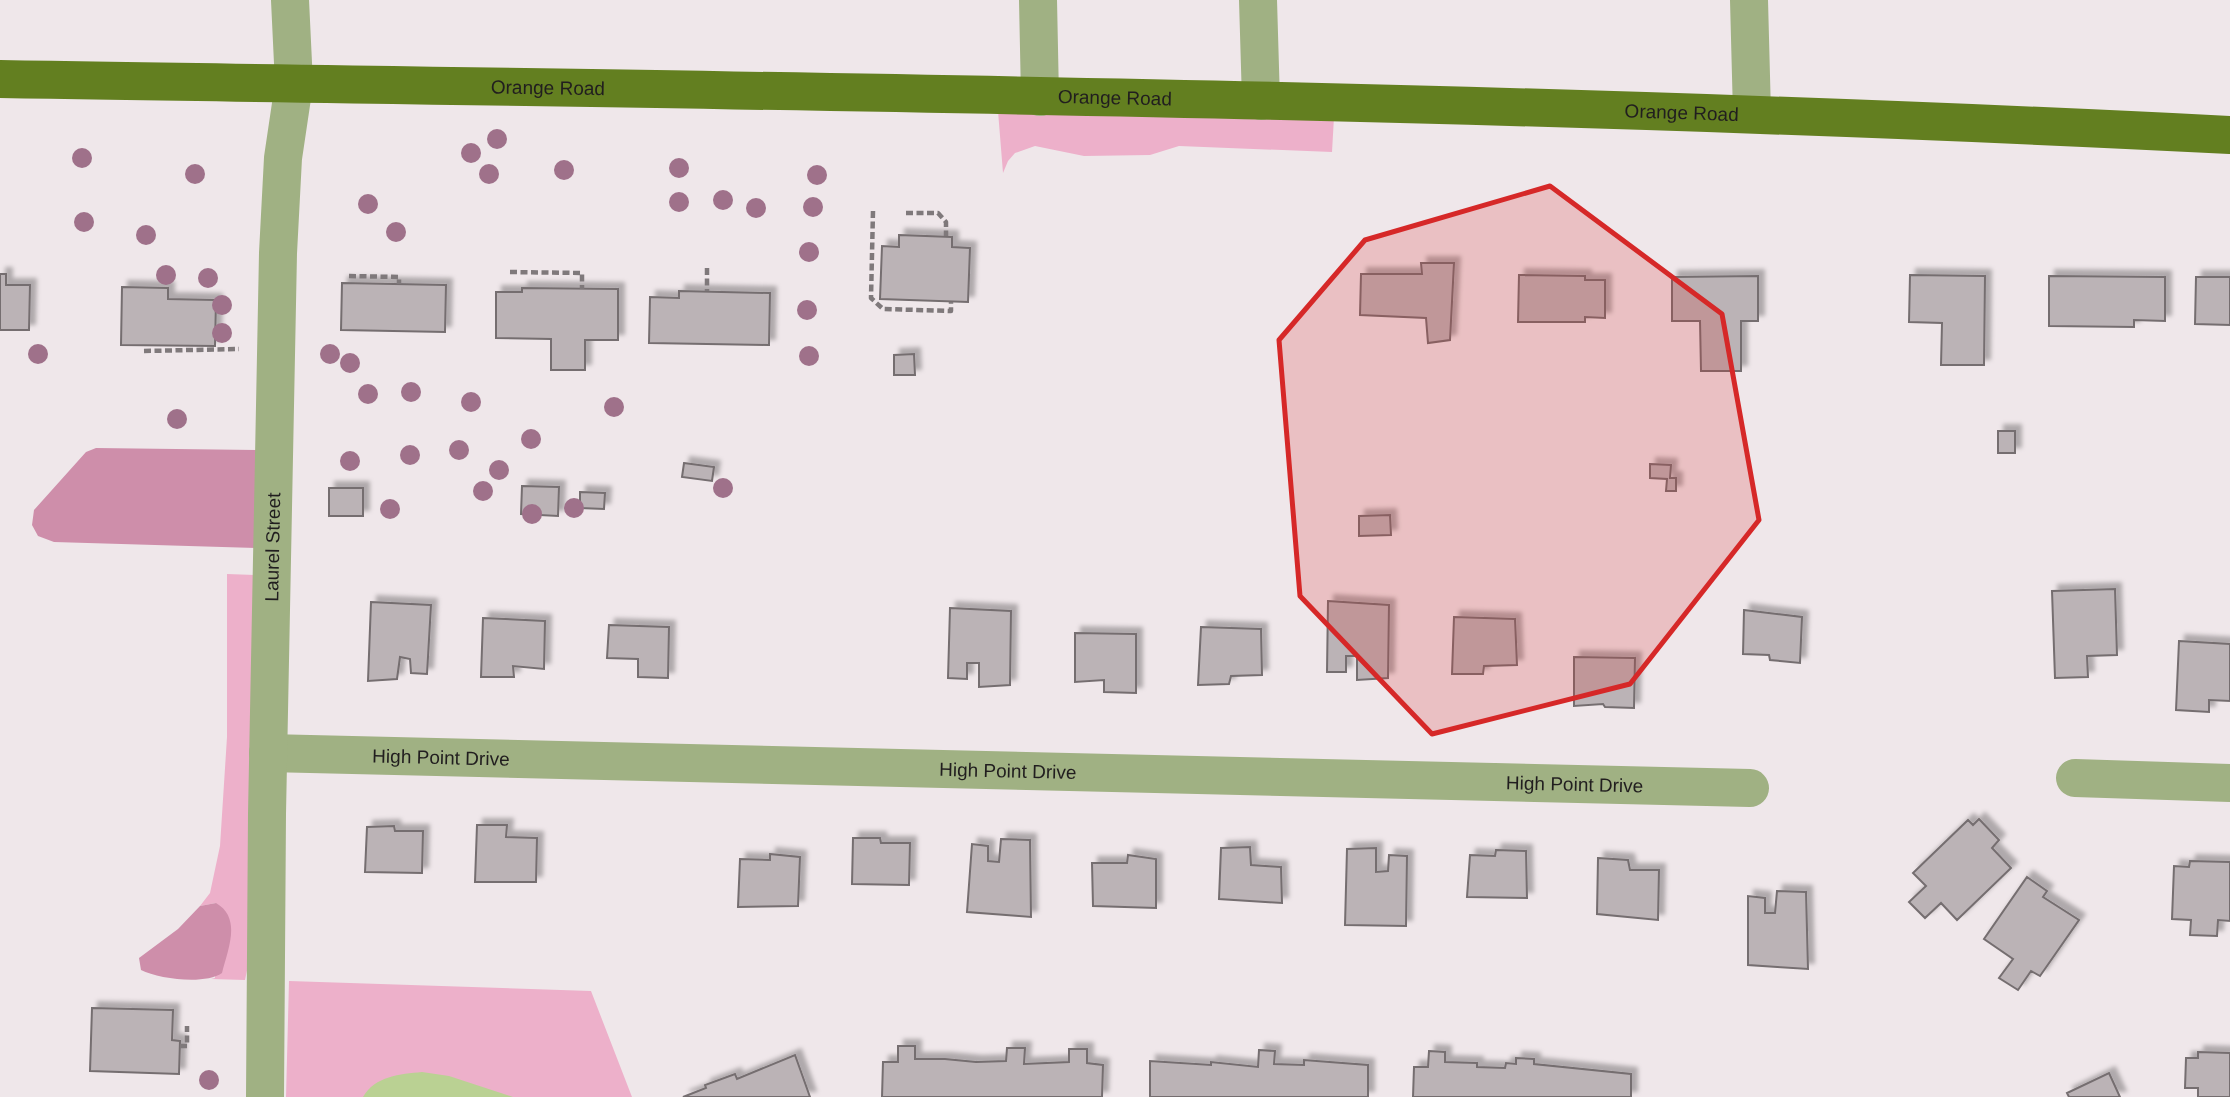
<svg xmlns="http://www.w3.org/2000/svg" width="2230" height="1097" font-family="Helvetica,sans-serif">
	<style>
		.green { fill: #edb0ca }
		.forest { fill: #ce8eaa }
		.water { fill: #bad193 }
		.building { fill: #bbb3b6; stroke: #756e70; stroke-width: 2; filter: url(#shadow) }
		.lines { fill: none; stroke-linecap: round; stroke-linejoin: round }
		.path { stroke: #7f797b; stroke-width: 4.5; stroke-dasharray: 7 3.5; stroke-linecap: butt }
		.minor { stroke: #a0b183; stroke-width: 38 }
		.major { stroke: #637f20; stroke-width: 38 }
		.tree { fill: #9f718a }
		.marked { fill: #d62828; fill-opacity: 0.2; stroke: #d62828; stroke-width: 5; stroke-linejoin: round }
		.labels { text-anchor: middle; stroke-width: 7; stroke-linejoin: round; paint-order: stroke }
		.street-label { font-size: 19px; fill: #211e1f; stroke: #fff }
	</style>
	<defs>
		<filter id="shadow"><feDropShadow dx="6" dy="-6" stdDeviation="2" flood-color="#0004"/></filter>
	</defs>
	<rect width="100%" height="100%" fill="#efe7ea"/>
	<path class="green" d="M998 111 1334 117 1332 152 1179 146 1150 155 1084 156 1035 146 1015 153 1008 161 1003 173Z
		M227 574 255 575 249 961 245 980 211 979 215 978 216 903 200 906 210 893 220 846 227 737Z
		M289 981 591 991 632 1097H286Z"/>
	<path class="forest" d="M96 448 258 450 256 548 54 542 38 536 32 525 34 510 86 452Z
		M216 903C242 918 228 949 222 973 205 985 159 979 141 970L139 958 178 929 200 906Z"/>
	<path class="water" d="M422 1072 449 1076 513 1097H363C375 1076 400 1074 422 1072Z"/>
	<path class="building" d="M899 235 952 237V247L970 248 968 302 880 299 882 246 899 247Z
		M1421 263H1454L1450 340 1428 343 1426 318 1360 315 1361 274H1422Z
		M0 274H6V285H30L29 330H0Z
		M1519 275 1585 276V280H1605V318L1585 317V322H1518Z
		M1910 275 1985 276 1984 365H1941L1942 323 1909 322Z
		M1758 276V321H1741V371H1701L1700 321H1672V277Z
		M2049 276 2165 277V321L2134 320V327L2049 326Z
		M2196 277H2230V325L2195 324Z
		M342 283 446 285 445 332 341 330Z
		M122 287 168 288V299L216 300 215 346 121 345Z
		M522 288 618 289V340H585V370H551V339L496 338V292H522Z
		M679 291 770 293 769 345 649 343 650 297 679 298Z
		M914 354 915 375H894V355Z
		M1998 431H2015V453H1998Z
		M684 463 714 467 712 481 682 477Z
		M1650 464 1671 465 1670 478H1676V491H1666L1667 479 1650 478Z
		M522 486 559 487 558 516 521 514Z
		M329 488H363V516H329Z
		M580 492 605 493 604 509 580 508Z
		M1390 515 1391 535 1359 536V516Z
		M2115 589 2117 655 2087 656 2088 677 2055 678 2052 591Z
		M1328 601 1389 605 1388 678 1357 680V656H1346V672H1327Z
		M371 602 431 605 427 674 411 673 410 659 400 657 397 679 368 681Z
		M950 608 1011 611 1010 685 979 687V663H967V679L948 678Z
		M1744 610 1802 617 1800 663 1770 660 1769 655 1743 654Z
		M1454 617 1515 619 1517 665 1484 666 1483 674H1452Z
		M483 618 545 621 544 669 513 666 514 677H481Z
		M609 625 669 627 668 678 638 677V659L607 658Z
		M1201 627 1261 629 1262 675 1231 676 1229 684 1198 685Z
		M1075 633 1136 634V693L1104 692V680L1075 682Z
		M2179 641 2230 644V701L2209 700V712L2176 710Z
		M1574 657 1635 658 1634 708 1605 707 1603 704 1574 706Z
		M1979 819 1999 840 1992 848 2011 868 1957 920 1941 903 1925 918 1909 902 1926 886 1913 873 1968 820 1973 825Z
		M477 825H507L506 837 537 838 536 882H475Z
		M394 826 395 831H423L422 873 365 872 367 827Z
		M853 838H880L881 843H910L909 885 852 884Z
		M1001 839 1030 840 1031 917 967 912 972 844 988 846V861L999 862Z
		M1250 847 1251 865 1281 867 1282 903 1219 899 1221 848Z
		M1376 848V872L1388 871 1389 855 1407 856 1406 926 1345 925 1347 849Z
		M1496 850 1526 851 1527 898 1467 897 1470 855 1495 856Z
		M770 854 800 857 798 906 738 907 740 859 770 860Z
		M1128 855 1156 859V908L1093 906 1092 863H1127Z
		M1598 858 1628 860 1630 870H1659L1658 920 1597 914Z
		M2190 861 2230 862V921L2218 920 2217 936 2190 935 2191 920 2172 919 2174 866 2189 867Z
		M2027 877 2047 891 2043 897 2079 920 2040 976 2031 971 2018 990 1999 978 2013 959 1984 939Z
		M1777 891 1806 892 1808 969 1748 965V896L1765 898V913H1775Z
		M92 1008 173 1010 172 1040 180 1041 179 1074 90 1071Z
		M898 1046H915V1059H945L976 1062 1006 1061 1007 1048H1025L1024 1064 1069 1062V1049H1087V1063L1103 1065 1102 1097H882L883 1062H898Z
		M1259 1050 1275 1051 1274 1064 1304 1065V1060L1368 1065V1097H1150V1061L1211 1065V1062L1258 1067Z
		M1429 1051 1445 1052V1062L1477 1063V1067L1505 1068 1506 1063 1516 1064V1058L1534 1059V1064L1631 1074V1097H1413L1414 1067H1428Z
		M2198 1052 2230 1053V1097H2198V1088H2185L2186 1058H2198Z
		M795 1055 810 1097H683L706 1088 705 1085 735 1074 737 1079Z
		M2109 1073 2120 1097H2069L2067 1093Z"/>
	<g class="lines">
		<path class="path" d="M873 211 871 298 883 309 951 311V302
			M906 213H938L946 222V236
			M707 268V291
			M510 272 582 273V289
			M349 276 399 277V284
			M144 351 239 349
			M180 1046H187V1026"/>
		<g class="minor">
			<path d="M1038 0 1040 97"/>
			<path d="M1258 0 1261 101"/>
			<path d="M1749 0 1752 114"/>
			<path id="s1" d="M268 753 1750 788"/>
			<path d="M2075 778 2230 783"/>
			<path id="s2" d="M265 1097 267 814 278 253 283 158 294 84 290 0"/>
		</g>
		<path class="major" id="s3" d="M0 79C743 91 1487 97 2230 135"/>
	</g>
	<g class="tree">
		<circle cx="497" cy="139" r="10"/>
		<circle cx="471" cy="153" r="10"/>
		<circle cx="82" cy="158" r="10"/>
		<circle cx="679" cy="168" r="10"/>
		<circle cx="564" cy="170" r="10"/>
		<circle cx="195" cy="174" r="10"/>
		<circle cx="489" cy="174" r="10"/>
		<circle cx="817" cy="175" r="10"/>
		<circle cx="723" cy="200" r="10"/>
		<circle cx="679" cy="202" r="10"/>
		<circle cx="368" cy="204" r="10"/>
		<circle cx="813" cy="207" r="10"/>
		<circle cx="756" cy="208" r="10"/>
		<circle cx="84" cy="222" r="10"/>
		<circle cx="396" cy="232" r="10"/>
		<circle cx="146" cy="235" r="10"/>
		<circle cx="809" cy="252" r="10"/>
		<circle cx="166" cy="275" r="10"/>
		<circle cx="208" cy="278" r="10"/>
		<circle cx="222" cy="305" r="10"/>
		<circle cx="807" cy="310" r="10"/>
		<circle cx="222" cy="333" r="10"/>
		<circle cx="38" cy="354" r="10"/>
		<circle cx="330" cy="354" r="10"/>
		<circle cx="809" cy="356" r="10"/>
		<circle cx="350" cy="363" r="10"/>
		<circle cx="411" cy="392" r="10"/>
		<circle cx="368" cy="394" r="10"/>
		<circle cx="471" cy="402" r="10"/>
		<circle cx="614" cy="407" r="10"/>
		<circle cx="177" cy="419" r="10"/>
		<circle cx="531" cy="439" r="10"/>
		<circle cx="459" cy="450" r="10"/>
		<circle cx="410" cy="455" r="10"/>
		<circle cx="350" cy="461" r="10"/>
		<circle cx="499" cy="470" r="10"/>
		<circle cx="723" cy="488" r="10"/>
		<circle cx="483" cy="491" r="10"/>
		<circle cx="574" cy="508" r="10"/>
		<circle cx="390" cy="509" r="10"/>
		<circle cx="532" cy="514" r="10"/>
		<circle cx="209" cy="1080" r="10"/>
	</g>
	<path class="marked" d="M1550 186 1722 314 1759 520 1630 684 1432 734 1300 596 1279 340 1365 240Z"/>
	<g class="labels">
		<g class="street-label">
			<text dy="7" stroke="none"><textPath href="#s3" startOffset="548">Orange Road</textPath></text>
			<text dy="7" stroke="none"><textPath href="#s3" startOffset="1115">Orange Road</textPath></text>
			<text dy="7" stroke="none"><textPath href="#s3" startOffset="1682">Orange Road</textPath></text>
			<text dy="7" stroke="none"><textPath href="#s2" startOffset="550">Laurel Street</textPath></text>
			<text dy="7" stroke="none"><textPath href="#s1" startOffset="173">High Point Drive</textPath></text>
			<text dy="7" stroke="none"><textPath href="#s1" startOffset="740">High Point Drive</textPath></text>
			<text dy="7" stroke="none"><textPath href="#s1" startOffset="1307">High Point Drive</textPath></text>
		</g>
	</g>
</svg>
